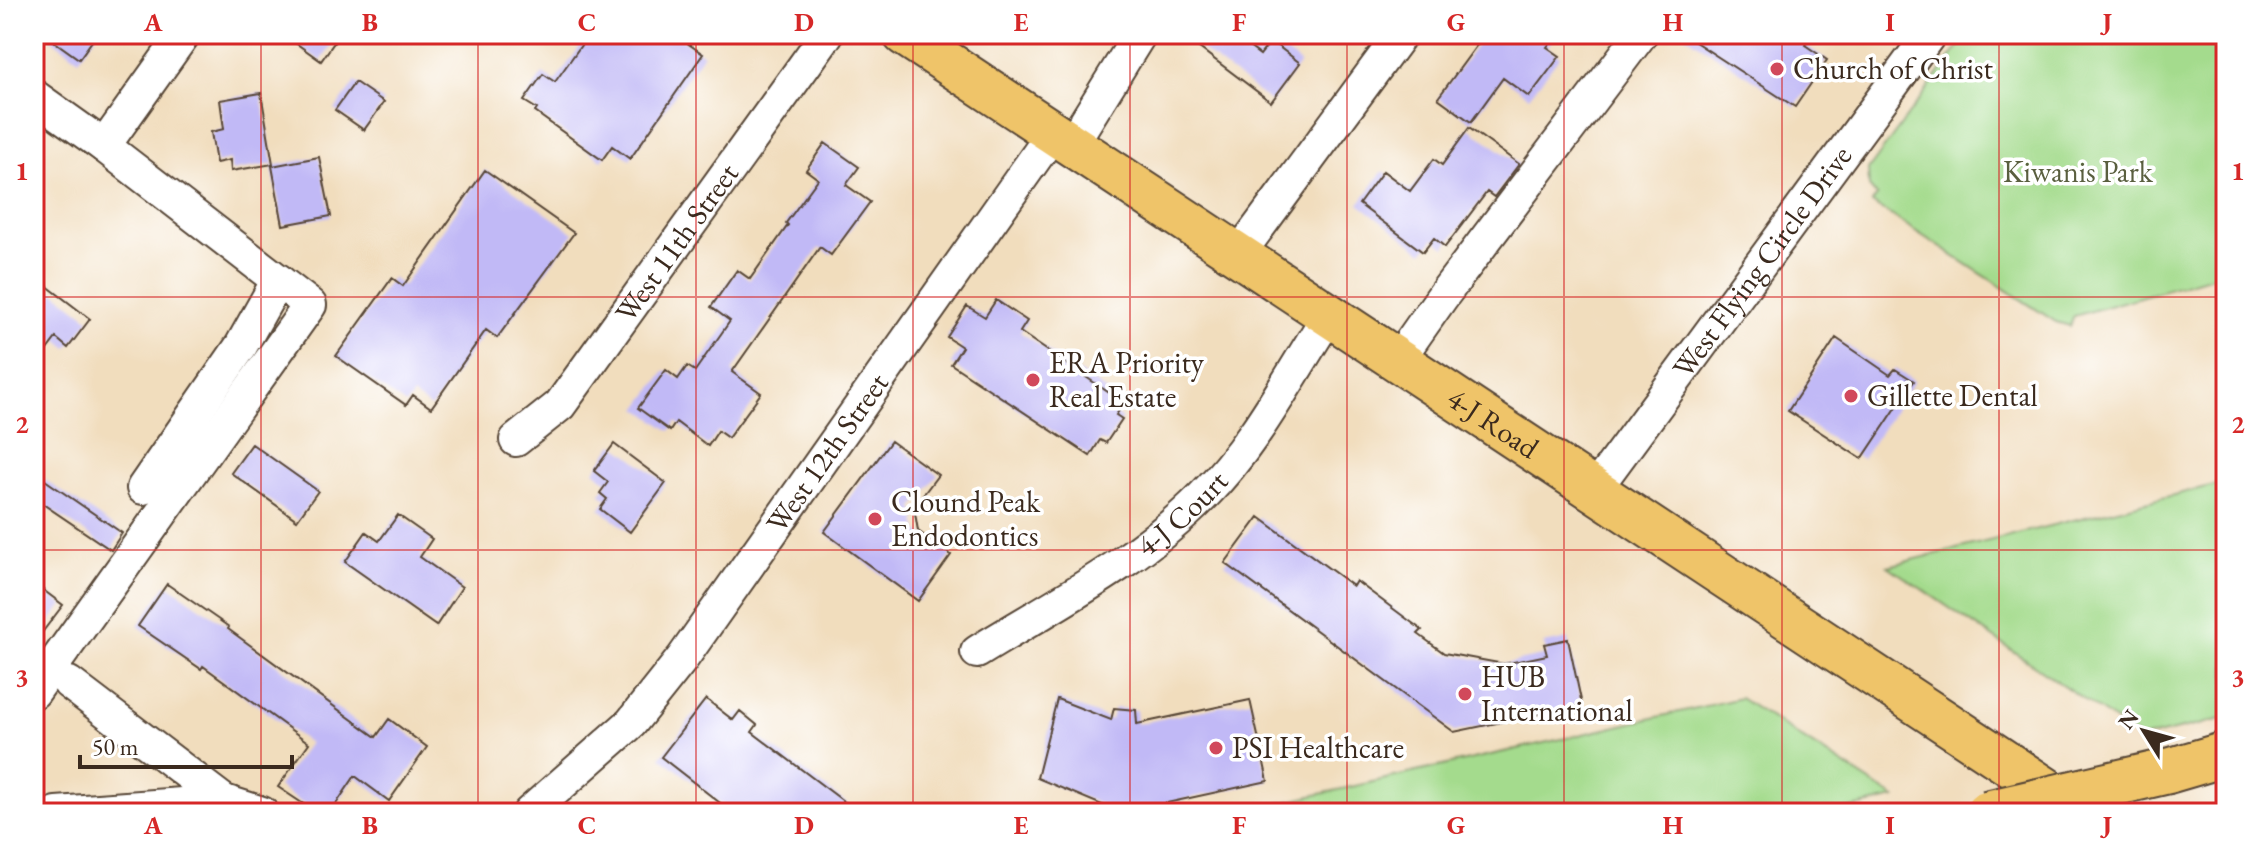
<svg xmlns="http://www.w3.org/2000/svg" width="2260" height="847" font-family="'EB Garamond',serif">
	<style>
		.green { fill: #a4db8d; stroke: #708256; stroke-width: 2 }
		.building { fill: #c1b9f6 }
		.lines { fill: none; stroke-linecap: round; stroke-linejoin: round }
		.minor-casing { stroke: #564536; stroke-width: 36 }
		.major-casing { stroke: #564536; stroke-width: 46 }
		.highway-casing { stroke: #564536; stroke-width: 48 }
		.minor { stroke: #fff; stroke-width: 32 }
		.major { stroke: #efc469; stroke-width: 42 }
		.highway { stroke: #efc469; stroke-width: 44 }
		.highway-bridge-casing { stroke: #564536; stroke-width: 48; stroke-linecap: butt }
		.highway-bridge { stroke: #efc469; stroke-width: 44 }
		.grid { fill: none; stroke: #d62828; stroke-width: 2; stroke-opacity: 0.55 }
		.poi-dot { fill: #d1495b; stroke: #fff; stroke-width: 3 }
		.labels { text-anchor: middle; stroke-width: 7; stroke-linejoin: round; paint-order: stroke }
		.poi-label { font-size: 30px; fill: #3b2a1e; stroke: #fff; text-anchor: start }
		.park-label { font-size: 30px; fill: #5a5f3f; stroke: #fff }
		.street-label { font-size: 30px; fill: #3b2a1e; stroke: #fff }
		.neatline { fill: none; stroke: #d62828; stroke-width: 3 }
		.grid-label { font-size: 26px; text-anchor: middle; font-weight: bold; fill: #d62828 }
	</style>
	<rect width="100%" height="100%" fill="#fff"/>
	<filter id="ink" filterUnits="userSpaceOnUse"><feTurbulence type="fractalNoise" baseFrequency=".0125" numOctaves="2"/><feDisplacementMap in="SourceGraphic" scale="16" xChannelSelector="R" yChannelSelector="G"/><feConvolveMatrix kernelMatrix="1 2 1 2 8 2 1 2 1" color-interpolation-filters="sRGB"/></filter>
	<filter id="wash" filterUnits="userSpaceOnUse"><feTurbulence type="fractalNoise" baseFrequency=".006" numOctaves="4" result="noise"/><feDisplacementMap in="SourceGraphic" scale="32" xChannelSelector="R" yChannelSelector="G"/><feGaussianBlur stdDeviation="1.8" result="paint"/><feColorMatrix in="noise" values="0 0 0 0 0 0 0 0 0 0 0 0 0 0 0 0 0 1.4 0 .05"/><feComposite in="paint" operator="in"/></filter>
	<g filter="url(#wash)">
		<rect width="100%" height="100%" fill="#f1ddbd"/>
		<path class="green" d="M1968 34H2226V272L2074 316 2070 326 2056 322 1872 203 1877 196 1869 187 1868 170Z
			M2226 482V718L2142 739 1888 566Z
			M1740 698 1895 798 1831 813H1237Z"/>
		<g id="blocks">
			<path class="building" d="M44 34H97L79 59Z
				M283 34H340L321 61Z
				M589 34H674L703 54 630 159 612 146 602 160 535 112 537 109 524 101 543 74 555 82Z
				M1208 34H1232L1260 55 1271 41 1300 63 1271 102 1198 47Z
				M1485 34H1557L1547 47 1560 56 1529 97 1503 78 1471 122 1438 98Z
				M1683 34H1812L1805 45 1827 60 1795 107Z
				M355 82 384 102 364 130 335 110Z
				M261 93 273 164 231 171 230 160 216 163 211 132 224 129 220 100Z
				M1469 128 1519 164 1494 197 1487 192 1445 247 1434 238 1423 252 1359 204 1383 171 1410 191 1434 159 1442 165Z
				M825 143 859 167 846 185 870 202 831 255 820 247 732 372 761 393 728 438 718 431 708 446 676 422 670 431 638 408 666 370 678 379 687 366 695 371 730 321 711 307 737 270 750 279 788 225 786 223 818 179 806 170Z
				M319 157 331 216 283 225 272 166Z
				M485 170 574 233 497 338 486 330 431 408 413 395 406 405 336 356 392 278 403 286Z
				M34 276 90 319 68 348 56 338 34 367Z
				M996 300 1027 321 1020 332 1124 403 1116 415 1122 419 1106 443 1100 440 1090 456 951 364 962 347 947 337 967 306 985 317Z
				M1836 338 1890 375 1895 369 1914 381 1862 459 1788 411Z
				M891 441 938 475 914 507 918 531 951 555 918 601 824 532Z
				M252 444 318 491 297 520 231 473Z
				M614 444 666 483 630 532 600 509 607 499 600 493 608 482 594 471Z
				M42 478 122 533 111 550 34 498V489Z
				M398 515 432 539 420 557 462 587 436 626 345 562 366 532 379 541Z
				M1259 517 1353 586 1356 581 1403 616 1422 630 1418 634 1444 653 1504 664 1547 655 1544 644 1568 639 1582 705 1454 732 1225 563Z
				M34 583 63 605 34 643Z
				M167 584 229 627 228 629 376 737 389 719 427 747 389 801 355 776 330 813H317L278 787 309 743 203 666 201 669 138 626Z
				M706 699 733 720 740 711 757 725 752 732 859 813H733L661 757Z
				M1057 699 1111 720 1114 708 1136 710 1137 724 1250 700 1268 781 1121 813 1037 778Z"/>
		</g>
	</g>
	<g filter="url(#ink)">
		<use href="#blocks" fill-opacity="0" stroke="#564536" stroke-width="2"/>
		<g class="lines">
			<defs>
				<g id="minor">
					<path d="M34 96 104 146 310 305 34 692"/>
					<path d="M1071 145 1140 34"/>
					<path d="M104 146 184 34"/>
					<path d="M1238 255 1401 34"/>
					<path d="M1397 361 1442 297 1641 34"/>
					<path id="s1" d="M516 440 560 405 827 34"/>
					<path d="M143 488 241 346 278 280"/>
					<path id="s2" d="M1595 489 1930 34"/>
					<path id="s3" d="M977 652C1053 605 1141 560 1203 496 1255 444 1289 377 1329 315"/>
					<path d="M69 683 224 801"/>
					<path d="M56 813 224 801 262 813"/>
					<path id="s4" d="M529 813 631 723 682 659 1053 133"/>
				</g>
				<g id="major">
					<path id="s5" d="M904 34 2081 812"/>
				</g>
				<path id="highway" d="M2168 771 2226 754"/>
			</defs>
			<use href="#minor" class="minor-casing"/>
			<use href="#major" class="major-casing"/>
			<use href="#highway" class="highway-casing"/>
			<use href="#minor" class="minor"/>
			<use href="#major" class="major"/>
			<use href="#highway" class="highway"/>
			<defs>
				<path id="highway-bridge" d="M1987 813 2168 771"/>
			</defs>
			<use href="#highway-bridge" class="highway-bridge-casing"/>
			<use href="#highway-bridge" class="highway-bridge"/>
		</g>
	</g>
	<path class="grid" d="M261 34V813M478 34V813M696 34V813M913 34V813M1130 34V813M1347 34V813M1564 34V813M1782 34V813M1999 34V813M34 297H2226M34 550H2226"/>
	<g class="poi-dot">
		<circle cx="1777" cy="69" r="8"/>
		<circle cx="1033" cy="380" r="8"/>
		<circle cx="1851" cy="396" r="8"/>
		<circle cx="875" cy="519" r="8"/>
		<circle cx="1465" cy="694" r="8"/>
		<circle cx="1216" cy="748" r="8"/>
	</g>
	<g class="labels">
		<g class="poi-label">
			<text x="1793" y="79">Church of Christ</text>
			<text x="1049" y="373">ERA Priority<tspan x="1049" dy="34">Real Estate</tspan></text>
			<text x="1867" y="406">Gillette Dental</text>
			<text x="891" y="512">Clound Peak<tspan x="891" dy="34">Endodontics</tspan></text>
			<text x="1481" y="687">HUB<tspan x="1481" dy="34">International</tspan></text>
			<text x="1232" y="758">PSI Healthcare</text>
		</g>
		<g class="park-label">
			<text x="2078" y="182">Kiwanis Park</text>
		</g>
		<g class="street-label">
			<text dy="10" stroke="none"><textPath href="#s1" startOffset="256">West 11th Street</textPath></text>
			<text dy="10" stroke="none"><textPath href="#s2" startOffset="282">West Flying Circle Drive</textPath></text>
			<text dy="10" stroke="none"><textPath href="#s5" startOffset="706">4-J Road</textPath></text>
			<text dy="10" stroke="none"><textPath href="#s4" startOffset="470">West 12th Street</textPath></text>
			<text dy="10" stroke="none"><textPath href="#s3" startOffset="248">4-J Court</textPath></text>
		</g>
	</g>
	<rect width="2260" height="847" fill="none" stroke="#fff" stroke-width="88"/>
	<g transform="translate(2144 731) rotate(307)" stroke="#ffffff" stroke-width="6" paint-order="stroke">
	<path d="M0-6L14 30L0 20L-14 30Z" fill="#3b2a1e"/>
	<text y="-12" font-size="22" font-weight="bold" text-anchor="middle" fill="#3b2a1e">N</text>
	</g>
	<path d="M80 755v12h212v-12" fill="none" stroke="#3b2a1e" stroke-width="4"/>
	<text x="92" y="755" font-size="24" fill="#3b2a1e" stroke="#ffffff" stroke-width="6" paint-order="stroke">50 m</text>
	<rect x="44" y="44" width="2172" height="759" class="neatline"/>
	<g class="grid-label">
		<text x="153" y="31">A</text>
		<text x="370" y="31">B</text>
		<text x="587" y="31">C</text>
		<text x="804" y="31">D</text>
		<text x="1021" y="31">E</text>
		<text x="1239" y="31">F</text>
		<text x="1456" y="31">G</text>
		<text x="1673" y="31">H</text>
		<text x="1890" y="31">I</text>
		<text x="2107" y="31">J</text>
		<text x="22" y="180">1</text>
		<text x="2238" y="180">1</text>
		<text x="22" y="433">2</text>
		<text x="2238" y="433">2</text>
		<text x="22" y="686">3</text>
		<text x="2238" y="686">3</text>
		<text x="153" y="834">A</text>
		<text x="370" y="834">B</text>
		<text x="587" y="834">C</text>
		<text x="804" y="834">D</text>
		<text x="1021" y="834">E</text>
		<text x="1239" y="834">F</text>
		<text x="1456" y="834">G</text>
		<text x="1673" y="834">H</text>
		<text x="1890" y="834">I</text>
		<text x="2107" y="834">J</text>
	</g>
</svg>
